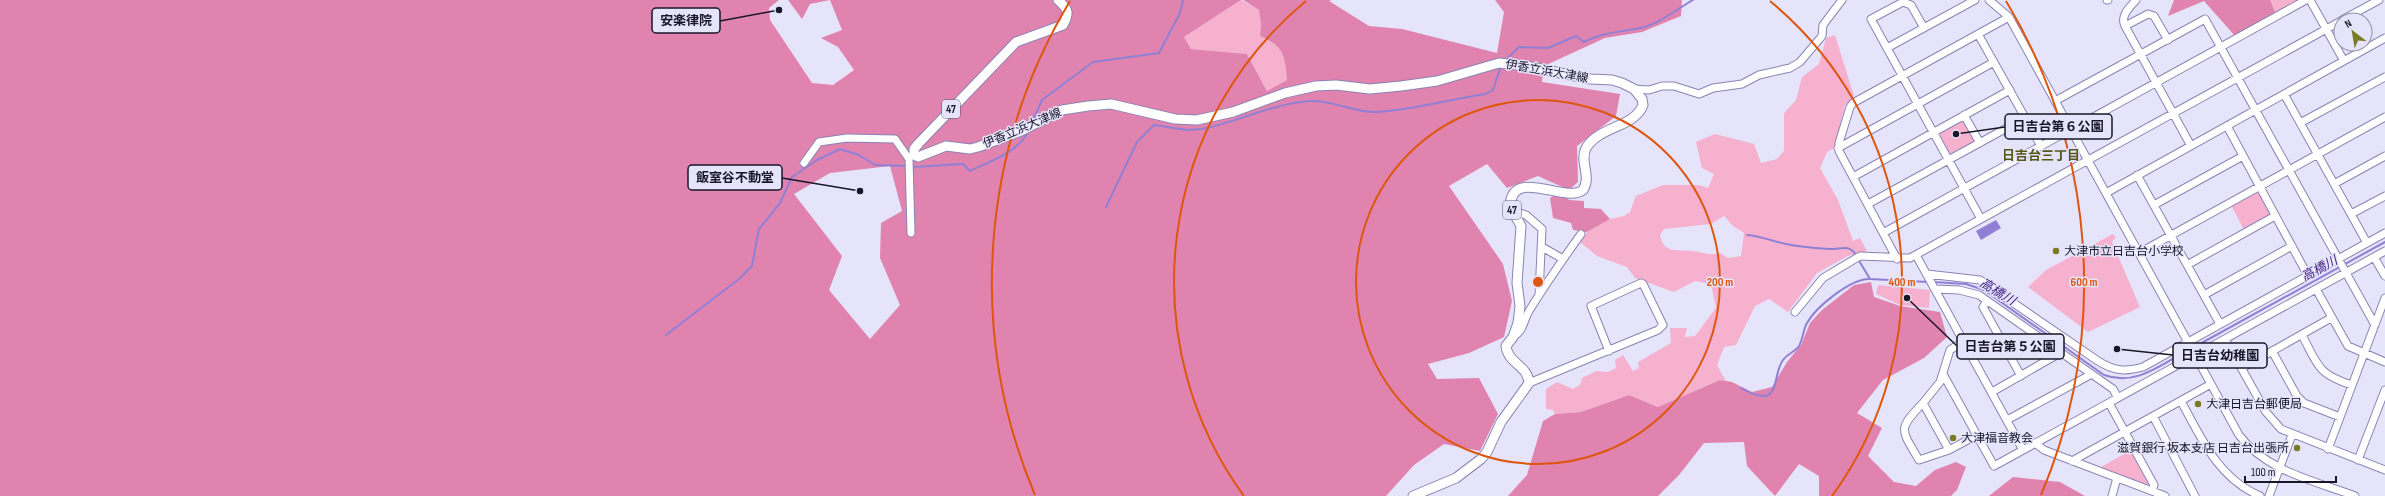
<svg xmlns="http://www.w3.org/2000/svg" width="2385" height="496" font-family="'Sofia Sans Condensed','Noto Sans JP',sans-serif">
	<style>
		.green { fill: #f6b1cf; fill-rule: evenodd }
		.forest { fill: #e183af; fill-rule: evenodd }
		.water { fill: #9080d5 }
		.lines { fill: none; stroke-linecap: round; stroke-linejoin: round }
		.stream { stroke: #9080d5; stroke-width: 2 }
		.minor-casing { stroke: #8a83b5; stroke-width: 9 }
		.major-casing { stroke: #8a83b5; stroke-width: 11 }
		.minor { stroke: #fff; stroke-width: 7 }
		.major { stroke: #fff; stroke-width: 9 }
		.ring { fill: none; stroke: #de560d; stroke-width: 2 }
		.poi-dot { fill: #7a7c25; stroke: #e6e4fa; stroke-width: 1.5 }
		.labels { text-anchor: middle; stroke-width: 3; stroke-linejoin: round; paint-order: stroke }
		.shield { fill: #e6e4fa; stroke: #565468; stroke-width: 1 }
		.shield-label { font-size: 11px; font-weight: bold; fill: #191629 }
		.street-label { font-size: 12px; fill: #191629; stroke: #e6e4fa }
		.poi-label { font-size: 12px; fill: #191629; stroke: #e6e4fa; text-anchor: start }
		.neighbourhood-label { font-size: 13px; font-weight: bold; fill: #55571c; stroke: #e6e4fa }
		.water-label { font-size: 13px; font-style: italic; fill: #3f1e83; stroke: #e6e4fa }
		.centre { fill: #de560d; stroke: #e6e4fa; stroke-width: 2 }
		.ring-label { font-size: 12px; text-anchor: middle; font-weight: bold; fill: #de560d; stroke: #e6e4fa; stroke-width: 3; stroke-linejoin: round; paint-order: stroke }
		.leader { fill: none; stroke: #191629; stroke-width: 1.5 }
		.callout-dot { fill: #191629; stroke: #e6e4fa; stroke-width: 1.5 }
		.callout { fill: #e6e4fa; stroke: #191629; stroke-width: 1.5 }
		.callout-label { font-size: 13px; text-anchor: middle; font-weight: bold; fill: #191629 }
	</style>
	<rect width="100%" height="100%" fill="#e6e4fa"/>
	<path class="green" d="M1241 0 1259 10 1261 24 1260 36C1284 46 1285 56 1287 80L1267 91 1247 54 1191 49 1184 37Z
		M2265 0H2300L2273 15Z
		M1835 35 1854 96 1845 105 1834 148 1827 152 1820 168 1838 200 1853 241 1860 238 1867 251 1848 256 1817 273 1788 312 1769 299 1755 306 1736 345 1724 347 1717 365 1726 381 1720 380 1658 407 1629 395 1581 412 1555 414 1553 410 1546 409V389L1557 382 1573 389 1580 385 1582 378 1596 371 1608 372 1616 368 1615 360 1623 355 1633 371 1639 368 1638 362 1671 343 1670 328H1687L1685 337 1695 336 1716 308 1711 284 1695 281 1674 292 1635 278 1627 267 1597 256 1580 242 1587 232 1610 219 1624 216 1630 212 1636 196 1663 185H1699L1708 188 1714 174 1702 168 1696 142 1715 134 1754 144 1761 163 1777 159 1784 151V113L1796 100 1802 77 1819 64 1826 38ZM1724 216 1733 226 1744 233 1741 256 1728 258 1720 253C1708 256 1703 252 1692 251 1678 249 1664 255 1660 235L1664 229 1711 224Z
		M1965 118 1977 141 1953 155 1948 153 1939 137 1940 132Z
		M2254 192 2260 193 2270 212 2269 217 2244 230 2231 205Z
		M2113 234 2116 237 2112 242 2140 307 2088 332 2028 287 2046 270Z
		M1878 285 1930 290 1929 308 1900 305 1876 294Z
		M2131 450 2149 483 2147 485 2101 467Z"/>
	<path class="forest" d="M0 0H779L769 8 770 20 812 83 833 85 854 70 838 47 821 38 842 30 830 0 810 4 802 19 788 0H1241L1184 37 1191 49 1247 54 1267 91 1287 80C1285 56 1284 46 1260 36L1261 24 1259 10 1243 0H1332L1329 1 1369 26 1402 29 1497 53 1504 12 1495 0H1682L1681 16 1642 32 1605 38 1544 66 1542 82 1620 94 1616 116 1577 146 1578 182 1569 190 1538 176 1507 188 1487 164 1449 186 1503 264 1512 301 1504 337 1469 353 1428 364 1437 379 1479 378 1498 414 1480 451 1444 444 1414 465 1386 496H0ZM890 166 902 211 881 223 880 258 900 305 870 339 829 290 842 256 794 194 830 173Z
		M2174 0H2270L2275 12 2235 36 2204 1 2168 16Z
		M1559 193 1566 196 1569 200 1584 201V208L1601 209 1610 219 1587 232 1573 230 1571 223 1553 218 1550 198Z
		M1871 282 1874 297 1900 306 1940 312 1947 337 1924 358 1883 380 1857 413 1882 428 1868 456 1894 482 1916 486 1935 470 1956 462 1966 467 1957 490 1951 496H1819V476L1799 464 1775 496 1747 466 1744 442 1704 443 1679 475 1658 496H1508L1527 475 1543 421 1555 414 1581 412 1629 395 1658 407 1720 380 1732 382 1752 392 1772 387 1787 362 1801 345 1810 323 1822 310 1854 285Z
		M2013 477 2060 482 2085 496H1989Z"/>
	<path class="water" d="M1996 220 2001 228 1981 240 1976 231Z"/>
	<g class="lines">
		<path class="stream" d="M1505 61 1519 47 1548 48 1576 36 1584 42C1605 32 1614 33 1635 29 1657 26 1674 11 1693 0
			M1032 122 1042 100 1093 62 1159 53 1180 13 1183 0
			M912 167 963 164 970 171C989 162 1018 152 1028 132
			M1106 207 1137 142 1154 125 1187 130 1202 129C1238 122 1274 103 1311 101 1333 100 1355 113 1377 112 1414 110 1450 99 1486 94L1493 90 1501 66
			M1747 235C1760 236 1772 241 1786 244 1800 247 1814 248 1829 249 1839 250 1849 243 1856 255
			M1858 259 1870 279 1928 282
			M1933 282 1966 284 1984 290 2104 375C2134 386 2158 367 2183 353
			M666 335 739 279 752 266 759 229 780 203 792 177 817 160 840 149 859 155 875 165 907 166
			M2198 345 2385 242
			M1741 388C1783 412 1771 376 1783 360 1787 354 1795 352 1799 346 1803 339 1803 330 1807 323 1816 307 1851 278 1870 279"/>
		<defs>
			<path id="minor" d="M1989 0 2009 17 2239 435C2266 471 2315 481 2355 496
				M2107 0H2108
				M2310 0 2344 61
				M2342 20 2379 0
				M2125 26C2120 16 2129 8 2136 0
				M1924 28 1911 5 1903 2 1871 19 1981 219
				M1978 34 2041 146
				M2168 40 2154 16 2148 14 2125 26 2191 146
				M1887 48 1975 0
				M1634 89 1649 90 1662 86H1674L1699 94 1713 88 1742 84 1759 75 1790 68 1800 62 1822 36 1823 25 1842 0
				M2284 94 2367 243
				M2055 101 2205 19 2375 325
				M1964 115 1980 143
				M2300 123 2385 77
				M2227 126 2308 276
				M1838 148 1994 62
				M804 163 819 142 847 138 895 139 909 159 911 233
				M2137 175 2220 324
				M1853 177 2010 90
				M2334 184 2385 156
				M2106 193 2385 38
				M1868 204 2025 118
				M2154 205 2243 156
				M1513 211 1526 215 1542 229 1539 295
				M2351 214 2385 196
				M1883 233 2306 0
				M1542 247 1563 259
				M2139 253 2385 117
				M1916 255 2023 450
				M2374 257 2385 276
				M1897 259 1839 151V143L1850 107 1853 103 2009 17
				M2187 265 2275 216
				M1927 274 1980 280 2098 361C2114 371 2125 372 2143 367L2385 233
				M1935 289 1959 290 1979 295 2113 389 2118 398
				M2316 289 2348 346 2385 362
				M2204 295 2292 246
				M1987 301 1983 307 2021 376
				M1795 312 1823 278 1860 256 1910 258 2341 21
				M2302 335C2318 365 2317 374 2352 385
				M1513 337C1524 331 1523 321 1529 311 1545 285 1563 259 1581 234
				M2225 339 2266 412 2281 429 2385 470
				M2272 351 2297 396 2304 403 2340 417
				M2242 368 2331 318
				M1943 374 1994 466 2385 251
				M1529 383 1658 330 1663 325 1643 284 1641 283 1591 306 1609 351
				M1992 392 2060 353
				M2181 401C2201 438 2218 478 2260 496
				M1923 403C1897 430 1901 429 1919 460L1949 450 1977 435
				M2109 403 2154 485 2152 491
				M2153 416 2195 496
				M2007 420 2090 375
				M2035 443 2044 450 2165 496
				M2328 449 2385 298
				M1949 450 1923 403 1940 382 1950 350 1964 341
				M2358 460 2385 390
				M2072 461 2211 384
				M2112 496 2117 478
				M2269 496 2292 435"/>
			<path id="major" d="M1058 0C1068 9 1070 13 1063 25L1016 42 919 143 914 149V155L918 157 946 146 970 149 978 147 1021 131 1062 110 1088 106 1111 104 1175 119 1197 120 1233 112 1285 93 1316 86 1336 85 1370 89 1401 86 1437 81 1499 63 1526 66 1590 79 1612 80 1622 83 1634 89 1642 99 1643 105C1634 128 1599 126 1586 148 1579 162 1592 176 1583 190 1565 204 1512 166 1510 206L1521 226 1517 283 1520 306 1518 323 1513 337 1506 346C1508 364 1528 365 1529 383L1501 422 1487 452 1481 459 1456 478 1413 496"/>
		</defs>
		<use href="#minor" class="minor-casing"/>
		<use href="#major" class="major-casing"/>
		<use href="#minor" class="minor"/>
		<use href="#major" class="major"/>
	</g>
	<g class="ring">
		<circle cx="1538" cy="282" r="182"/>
		<path d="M1244 496A364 364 0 0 1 1306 1M1770 1A364 364 0 0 1 1832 496"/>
		<path d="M1035 495A546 546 0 0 1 1070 1M2006 1A546 546 0 0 1 2041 495"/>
	</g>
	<g class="poi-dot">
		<circle cx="2056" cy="251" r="4"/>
		<circle cx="2198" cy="404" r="4"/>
		<circle cx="1953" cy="438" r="4"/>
		<circle cx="2297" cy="448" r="4"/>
	</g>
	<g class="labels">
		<g class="shield">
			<rect x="942" y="100" width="18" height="18" rx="3"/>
			<rect x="1503" y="201" width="18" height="18" rx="3"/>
		</g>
		<g class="shield-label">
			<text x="951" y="113">47</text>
			<text x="1512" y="214">47</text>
		</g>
		<g class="street-label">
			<text transform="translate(1547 71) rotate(10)" y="4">伊香立浜大津線</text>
			<text transform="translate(1022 128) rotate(-23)" y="4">伊香立浜大津線</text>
		</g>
		<g class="poi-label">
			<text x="2064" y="255">大津市立日吉台小学校</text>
			<text x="2206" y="408">大津日吉台郵便局</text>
			<text x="1961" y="442">大津福音教会</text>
			<text x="2289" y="452" text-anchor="end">滋賀銀行 坂本支店 日吉台出張所</text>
		</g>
		<g class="neighbourhood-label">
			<text x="2041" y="160">日吉台三丁目</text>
		</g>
		<g class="water-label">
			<text transform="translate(2319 268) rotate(-29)" y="5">高橋川</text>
			<text transform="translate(1998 291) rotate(31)" y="5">高橋川</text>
		</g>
	</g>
	<circle cx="1538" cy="282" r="6" class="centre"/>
	<g class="ring-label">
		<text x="1720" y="286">200 m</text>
		<text x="1902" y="286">400 m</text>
		<text x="2084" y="286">600 m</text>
	</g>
	<path class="leader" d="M779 10L720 21M1956 134L2005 127M860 191L782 178M1907 298L1957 346M2117 349L2173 355"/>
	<g class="callout-dot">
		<circle cx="779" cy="10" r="4"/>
		<circle cx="1956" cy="134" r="4"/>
		<circle cx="860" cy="191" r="4"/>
		<circle cx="1907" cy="298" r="4"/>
		<circle cx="2117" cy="349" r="4"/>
	</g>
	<g class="callout">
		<rect x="652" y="8" width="68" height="25" rx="4"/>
		<rect x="2005" y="114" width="107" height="25" rx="4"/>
		<rect x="688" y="165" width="94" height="25" rx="4"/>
		<rect x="1957" y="334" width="107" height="25" rx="4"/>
		<rect x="2173" y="343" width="94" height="25" rx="4"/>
	</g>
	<g class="callout-label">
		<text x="686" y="25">安楽律院</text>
		<text x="2058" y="131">日吉台第６公園</text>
		<text x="735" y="182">飯室谷不動堂</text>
		<text x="2010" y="351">日吉台第５公園</text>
		<text x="2220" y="360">日吉台幼稚園</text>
	</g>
	<g transform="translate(2353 32) rotate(329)"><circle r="19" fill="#e6e4fa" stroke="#9492a6"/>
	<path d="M0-3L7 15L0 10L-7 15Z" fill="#7a7c25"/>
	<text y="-6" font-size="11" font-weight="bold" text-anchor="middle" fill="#191629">N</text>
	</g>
	<path d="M2245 476v6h91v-6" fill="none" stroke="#191629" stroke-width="2"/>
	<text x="2251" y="476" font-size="12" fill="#191629" stroke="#e6e4fa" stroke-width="3" paint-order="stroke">100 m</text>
</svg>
